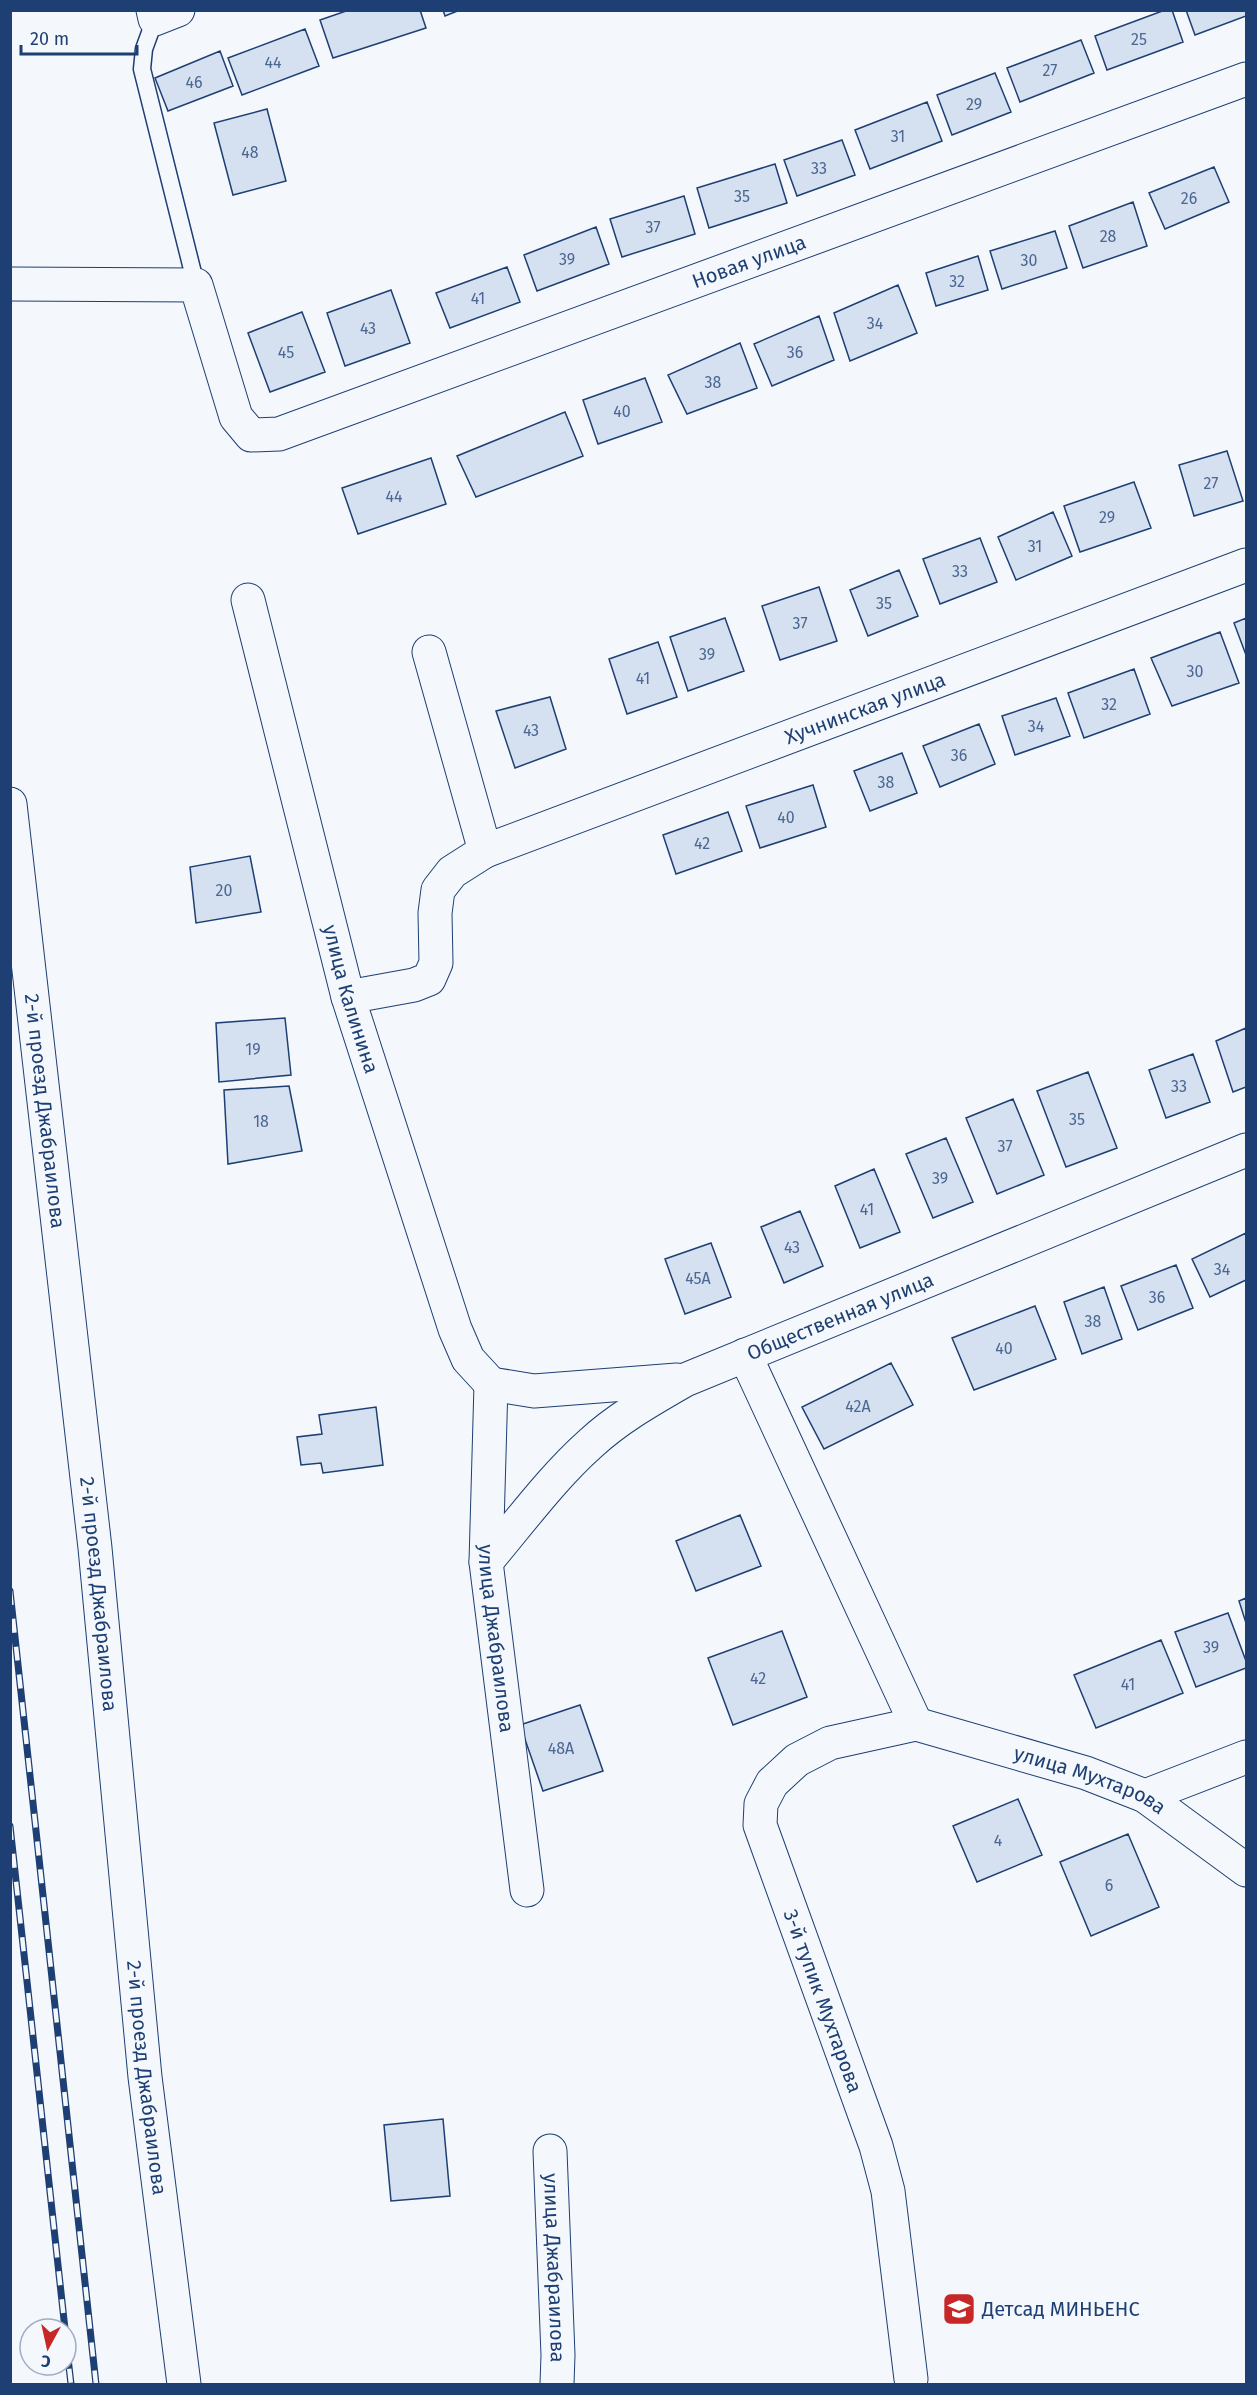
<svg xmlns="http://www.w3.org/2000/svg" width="1257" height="2395" font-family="'Fira Sans',sans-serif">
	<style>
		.building { fill: #d5e0f0; stroke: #1d3f73; stroke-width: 1.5 }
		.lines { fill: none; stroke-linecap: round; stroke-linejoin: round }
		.service-casing { stroke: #1d3f73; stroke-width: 19 }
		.minor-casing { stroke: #1d3f73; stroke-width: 35 }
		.tertiary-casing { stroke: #1d3f73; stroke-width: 35 }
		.service { stroke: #f4f7fb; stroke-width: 16 }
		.minor { stroke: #f4f7fb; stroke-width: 33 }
		.tertiary { stroke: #f4f7fb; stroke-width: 33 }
		.rail-casing { stroke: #1d3f73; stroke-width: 7 }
		.rail { stroke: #f4f7fb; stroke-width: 4.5; stroke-dasharray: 14; stroke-linecap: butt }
		.labels { text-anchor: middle; stroke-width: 4.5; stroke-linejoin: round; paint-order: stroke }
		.number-label { font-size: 16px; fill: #4b6792 }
		.street-label { font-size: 20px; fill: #1d3f73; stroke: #f4f7fb }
		.poi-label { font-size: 20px; fill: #1d3f73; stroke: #f4f7fb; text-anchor: start }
	</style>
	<rect width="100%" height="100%" fill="#f4f7fb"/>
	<path class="building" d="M349 10H420L426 28 333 58 320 20Z
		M443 10H460L445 16Z
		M1165 10H1172L1183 42 1107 70 1095 36Z
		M1186 10H1246V16L1195 35Z
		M305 29 319 66 242 95 228 58Z
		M1081 40 1094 73 1020 102 1007 68Z
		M220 51 233 86 168 111 155 78Z
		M995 73 1011 112 952 135 937 95Z
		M927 102 942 141 870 169 855 130Z
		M267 109 286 181 233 195 214 123Z
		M842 140 855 175 797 196 784 160Z
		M775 164 787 203 709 228 697 188Z
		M1214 167 1229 202 1165 229 1149 193Z
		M684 196 695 234 622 257 610 219Z
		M1133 202 1147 246 1083 268 1069 226Z
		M596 227 609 264 537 291 524 255Z
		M1055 231 1067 268 1002 289 990 251Z
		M978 256 988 290 936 306 926 273Z
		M507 267 520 302 450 328 436 293Z
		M898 285 917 333 850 361 834 313Z
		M391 290 410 343 345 366 327 313Z
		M302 312 325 372 270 392 248 333Z
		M819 316 834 360 772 386 754 344Z
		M740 343 757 388 687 414 668 375Z
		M645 378 662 422 598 444 583 400Z
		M565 412 583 456 476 497 457 456Z
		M1227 451 1243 501 1194 516 1179 465Z
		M431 458 446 504 358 534 342 488Z
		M1134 482 1151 528 1080 552 1064 506Z
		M1053 512 1072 556 1016 580 998 537Z
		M980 538 997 582 940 604 923 559Z
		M899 570 918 616 868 636 850 590Z
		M819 587 837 641 780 660 762 606Z
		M725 618 744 671 688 691 670 637Z
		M1246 618V655L1234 623Z
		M1220 632 1239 683 1172 706 1151 658Z
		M658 642 677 697 627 714 609 659Z
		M1134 669 1150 714 1084 738 1068 693Z
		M550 697 566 749 515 768 496 711Z
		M1056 698 1070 736 1015 755 1002 716Z
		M979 724 995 764 940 787 923 746Z
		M902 753 917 793 870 811 854 771Z
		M813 785 826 827 760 848 746 806Z
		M728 812 742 851 676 874 663 835Z
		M250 856 261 912 196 923 190 867Z
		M285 1018 291 1075 219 1082 216 1023Z
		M1246 1028V1087L1233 1092 1216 1041Z
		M1193 1054 1210 1102 1166 1118 1149 1070Z
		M1088 1072 1117 1148 1066 1167 1037 1091Z
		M289 1086 302 1151 228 1164 224 1090Z
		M1013 1099 1044 1175 997 1194 966 1118Z
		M946 1138 973 1202 933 1218 906 1154Z
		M874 1169 900 1232 860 1248 835 1186Z
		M800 1211 823 1266 784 1283 761 1227Z
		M1246 1233V1280L1210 1297 1192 1259Z
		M711 1243 731 1297 685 1314 665 1259Z
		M1176 1265 1193 1308 1138 1330 1121 1286Z
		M1104 1287 1122 1339 1082 1354 1064 1302Z
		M1035 1306 1056 1359 974 1390 952 1338Z
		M891 1363 913 1405 824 1449 802 1407Z
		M376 1407 383 1465 323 1473 321 1463 301 1465 297 1437 322 1434 319 1415Z
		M740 1515 761 1566 696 1591 676 1541Z
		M1246 1598V1623L1239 1601Z
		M1228 1613 1246 1661V1668L1196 1687 1175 1632Z
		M782 1631 807 1697 733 1725 708 1658Z
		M1161 1640 1183 1693 1096 1728 1074 1675Z
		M580 1705 603 1771 543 1791 520 1725Z
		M1018 1799 1042 1855 977 1882 953 1826Z
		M1128 1834 1159 1907 1091 1936 1060 1862Z
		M443 2119 450 2196 391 2201 384 2125Z"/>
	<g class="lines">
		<defs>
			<path id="service" d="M155 19 144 49 142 69 196 285"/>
			<g id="minor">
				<path d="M153 10 155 19 178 10"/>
				<path id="s1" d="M10 284 196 285 236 417 251 435 279 434 1246 79"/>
				<path id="s2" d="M248 600 348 997 455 1329 468 1359 491 1384"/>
				<path id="s3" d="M10 804 95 1548 145 2077 184 2384"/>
				<path id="s4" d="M485 851 1246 565"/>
				<path d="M348 997 414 985 429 979 436 963 435 913 438 890 452 872 485 851 429 652"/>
				<path d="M745 1355 916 1724"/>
				<path id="s5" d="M491 1384 486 1562 527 1890"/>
				<path d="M491 1384 534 1391 677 1380"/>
				<path id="s6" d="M486 1562C520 1522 551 1479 590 1444 618 1418 652 1399 685 1380L1246 1150"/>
				<path d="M1145 1796 1246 1757"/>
				<path id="s7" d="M911 2379 888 2191 876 2146 760 1825 761 1804 772 1783 797 1760 830 1743 916 1724 1086 1773 1145 1796 1246 1870"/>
			</g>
			<g id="tertiary">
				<path id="s8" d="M550 2151 558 2355 557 2384"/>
			</g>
		</defs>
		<use href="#service" class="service-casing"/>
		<use href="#minor" class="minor-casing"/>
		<use href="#tertiary" class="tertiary-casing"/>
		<use href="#service" class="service"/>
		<use href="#minor" class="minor"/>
		<use href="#tertiary" class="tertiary"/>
		<defs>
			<path id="rail" d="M10 1591 96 2384
				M10 1826 65 2329
				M66 2341 71 2384"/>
		</defs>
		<use href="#rail" class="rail-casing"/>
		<use href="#rail" class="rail"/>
	</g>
	<defs>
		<symbol id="school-square" viewBox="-11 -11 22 22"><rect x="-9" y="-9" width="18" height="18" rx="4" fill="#c62828" stroke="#f4f7fb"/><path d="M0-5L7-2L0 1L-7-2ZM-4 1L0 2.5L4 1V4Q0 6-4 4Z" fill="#fff"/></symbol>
	</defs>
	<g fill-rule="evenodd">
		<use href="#school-square" x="940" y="2290" width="38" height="38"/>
	</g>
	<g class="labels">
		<g class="number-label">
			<text x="1139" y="45">25</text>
			<text x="273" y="68">44</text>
			<text x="1050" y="76">27</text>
			<text x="194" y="88">46</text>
			<text x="974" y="110">29</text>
			<text x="898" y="142">31</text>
			<text x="250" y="158">48</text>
			<text x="819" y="174">33</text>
			<text x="742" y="202">35</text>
			<text x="1189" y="204">26</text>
			<text x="653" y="233">37</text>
			<text x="1108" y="242">28</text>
			<text x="567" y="265">39</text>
			<text x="1029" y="266">30</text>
			<text x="957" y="287">32</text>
			<text x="478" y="304">41</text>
			<text x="875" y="329">34</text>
			<text x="368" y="334">43</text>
			<text x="286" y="358">45</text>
			<text x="795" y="358">36</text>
			<text x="713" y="388">38</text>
			<text x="622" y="417">40</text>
			<text x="1211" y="489">27</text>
			<text x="394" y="502">44</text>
			<text x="1107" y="523">29</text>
			<text x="1035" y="552">31</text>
			<text x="960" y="577">33</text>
			<text x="884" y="609">35</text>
			<text x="800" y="629">37</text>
			<text x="707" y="660">39</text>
			<text x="1195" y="677">30</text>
			<text x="643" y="684">41</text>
			<text x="1109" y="710">32</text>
			<text x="1036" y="732">34</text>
			<text x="531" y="736">43</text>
			<text x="959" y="761">36</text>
			<text x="886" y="788">38</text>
			<text x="786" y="823">40</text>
			<text x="702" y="849">42</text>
			<text x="224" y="896">20</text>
			<text x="253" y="1055">19</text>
			<text x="1179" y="1092">33</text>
			<text x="1077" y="1125">35</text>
			<text x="261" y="1127">18</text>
			<text x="1005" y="1152">37</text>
			<text x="940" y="1184">39</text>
			<text x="867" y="1215">41</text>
			<text x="792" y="1253">43</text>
			<text x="1222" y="1275">34</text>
			<text x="698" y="1284">45А</text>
			<text x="1157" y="1303">36</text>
			<text x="1093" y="1327">38</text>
			<text x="1004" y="1354">40</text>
			<text x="858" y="1412">42А</text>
			<text x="1211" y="1653">39</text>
			<text x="758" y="1684">42</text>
			<text x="1128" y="1690">41</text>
			<text x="561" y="1754">48А</text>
			<text x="998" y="1846">4</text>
			<text x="1109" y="1891">6</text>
		</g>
		<g class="street-label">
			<text dy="7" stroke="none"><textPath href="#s1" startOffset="876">Новая улица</textPath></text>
			<text dy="7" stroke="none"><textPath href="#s4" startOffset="406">Хучнинская улица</textPath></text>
			<text dy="7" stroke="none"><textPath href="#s2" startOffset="412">улица Калинина</textPath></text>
			<text dy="7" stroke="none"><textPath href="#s3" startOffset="309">2-й проезд Джабраилова</textPath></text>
			<text dy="7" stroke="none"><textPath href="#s6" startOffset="440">Общественная улица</textPath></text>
			<text dy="7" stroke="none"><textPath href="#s3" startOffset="795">2-й проезд Джабраилова</textPath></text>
			<text dy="7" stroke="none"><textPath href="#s5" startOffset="255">улица Джабраилова</textPath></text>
			<text dy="7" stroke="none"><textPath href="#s7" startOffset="964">улица Мухтарова</textPath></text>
			<text transform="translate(823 2001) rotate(70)" y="7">3-й тупик Мухтарова</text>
			<text dy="7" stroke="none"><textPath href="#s3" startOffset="1281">2-й проезд Джабраилова</textPath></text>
			<text dy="7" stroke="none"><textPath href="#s8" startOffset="117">улица Джабраилова</textPath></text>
		</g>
		<g class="poi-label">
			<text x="982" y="2316">Детсад МИНЬЕНС</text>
		</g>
	</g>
	<rect width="1257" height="2395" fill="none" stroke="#1d3f73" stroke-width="24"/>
	<g transform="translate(48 2347) rotate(188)"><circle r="28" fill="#f4f7fb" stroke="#9eadc5" stroke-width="1.5"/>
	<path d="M0-4.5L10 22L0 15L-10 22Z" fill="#c62828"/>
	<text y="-9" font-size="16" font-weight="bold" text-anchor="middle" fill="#1d3f73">С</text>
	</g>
	<path d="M21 45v9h116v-9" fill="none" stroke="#1d3f73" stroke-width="3"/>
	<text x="30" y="45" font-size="18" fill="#1d3f73" stroke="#f4f7fb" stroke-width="4.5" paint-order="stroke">20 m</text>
</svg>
